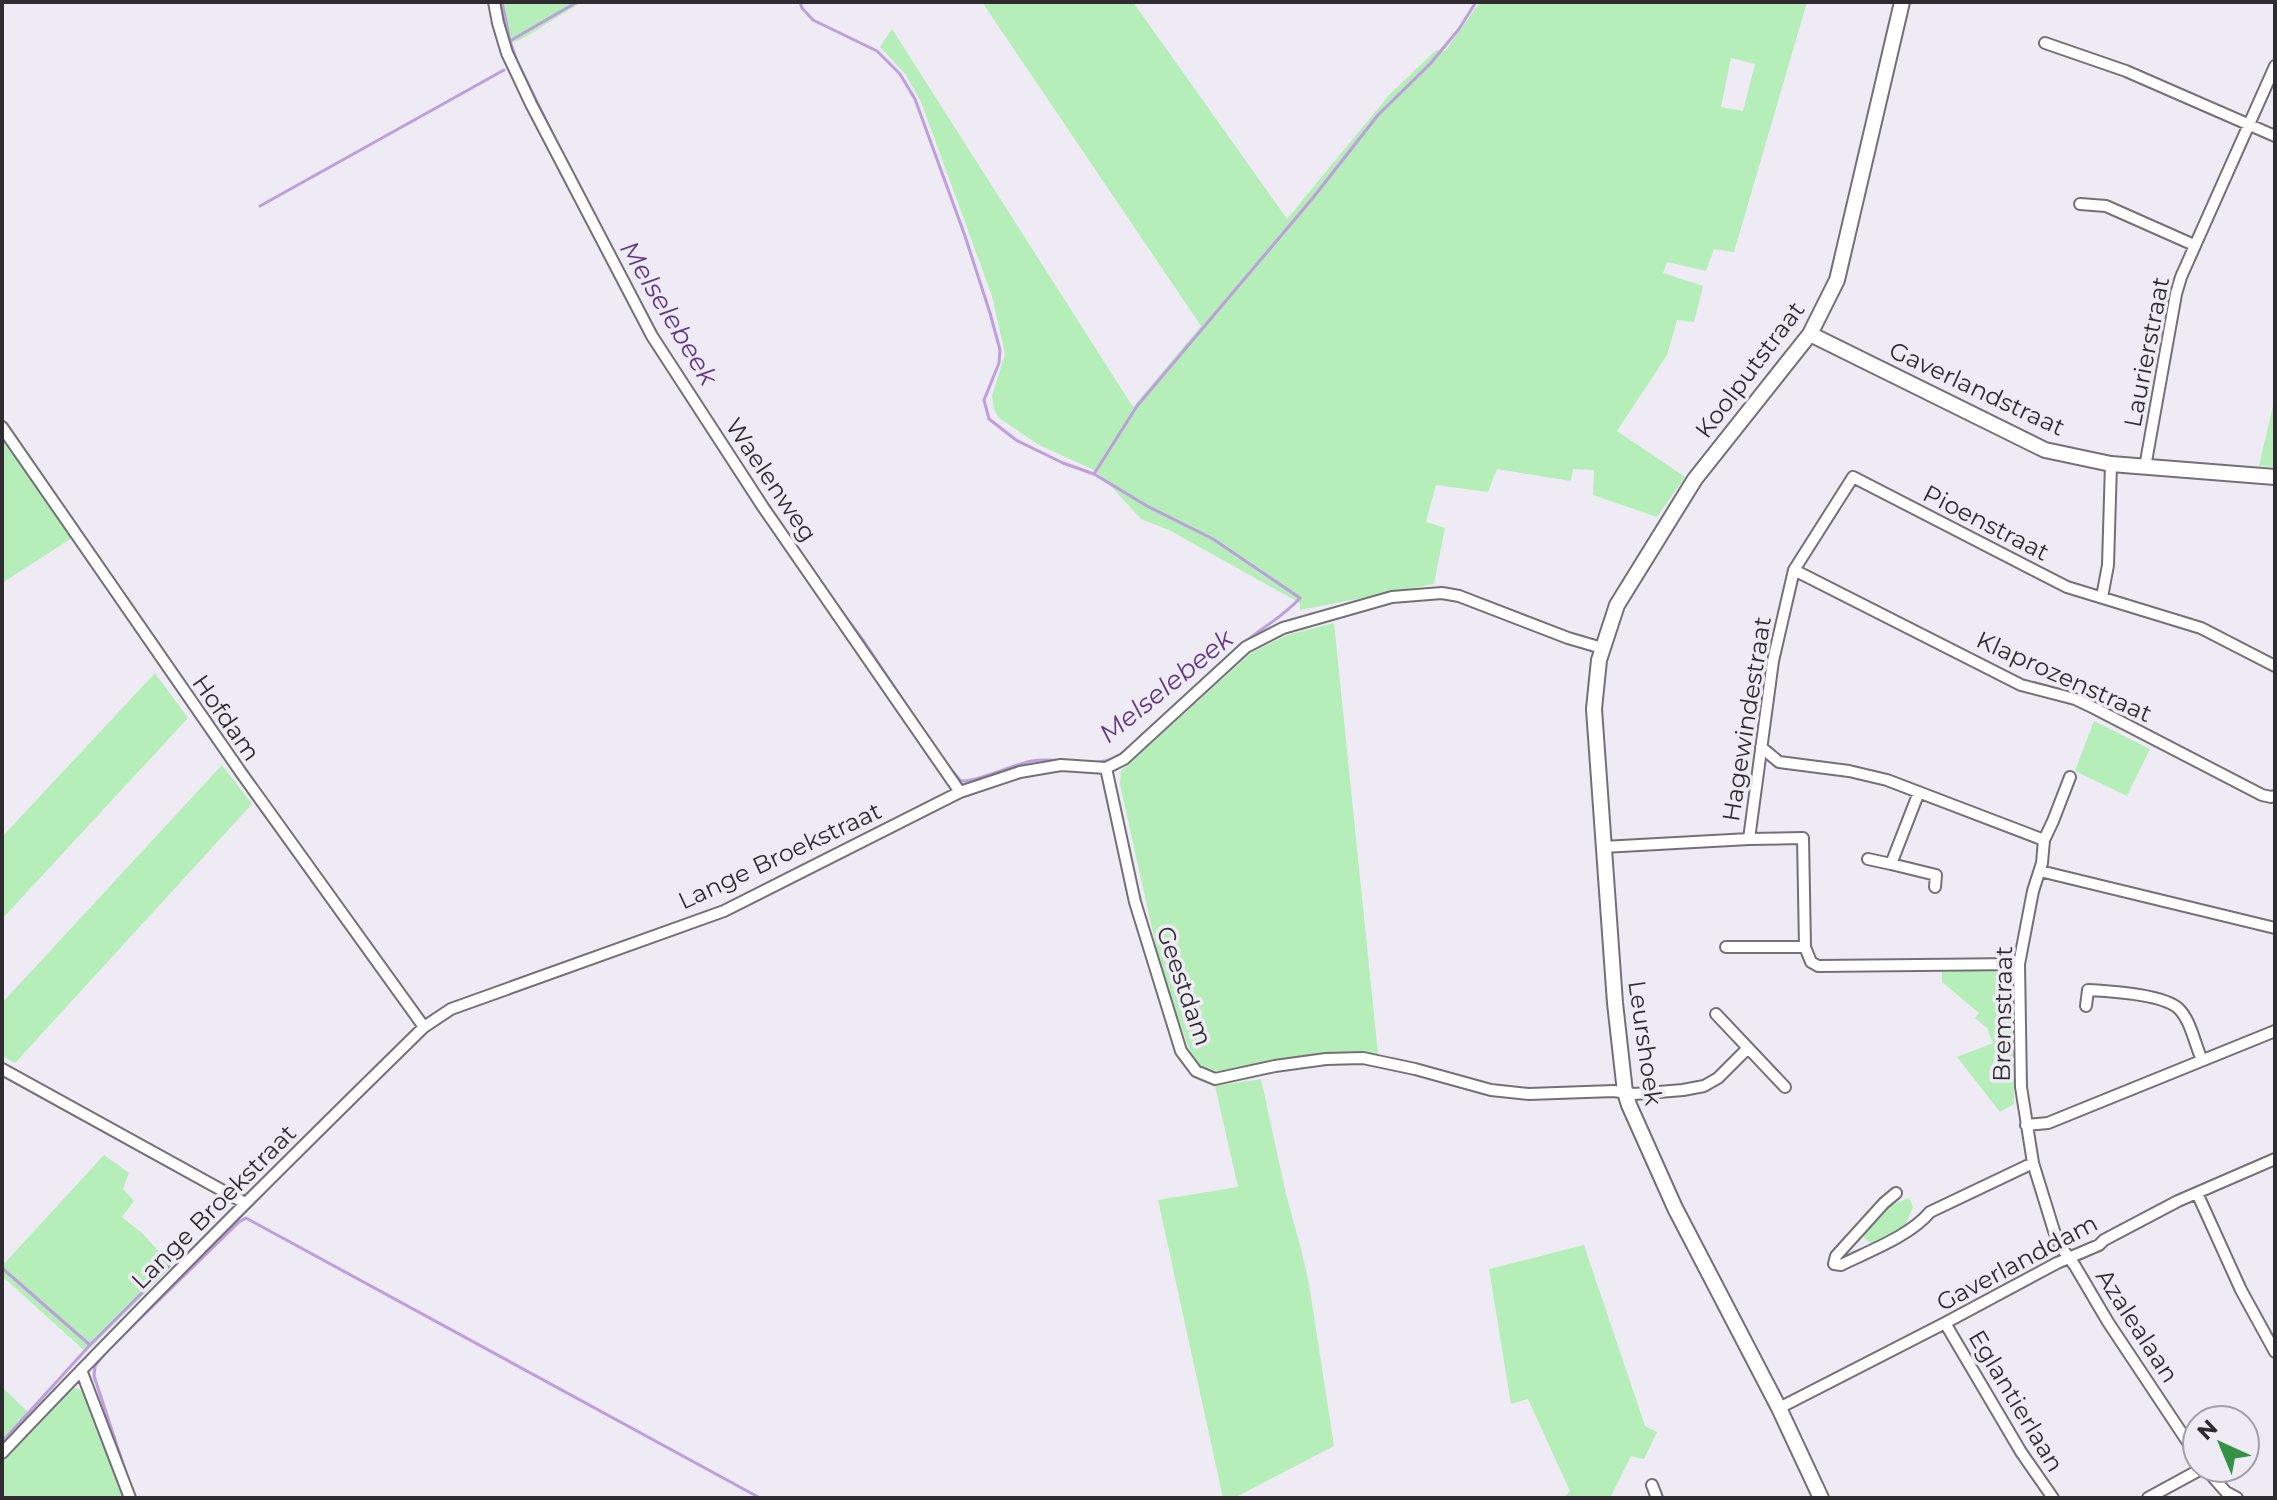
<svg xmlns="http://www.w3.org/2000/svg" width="2277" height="1500" font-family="Montserrat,sans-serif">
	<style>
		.green { fill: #b5eeb8; fill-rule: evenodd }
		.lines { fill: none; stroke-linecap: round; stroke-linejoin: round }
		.stream { stroke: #be9ede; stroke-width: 3 }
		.street-casing { stroke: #737077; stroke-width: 14 }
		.secondary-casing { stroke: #737077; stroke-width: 18 }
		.street { stroke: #fff; stroke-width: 10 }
		.secondary { stroke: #fff; stroke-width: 14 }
		.labels { text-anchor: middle; stroke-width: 7; stroke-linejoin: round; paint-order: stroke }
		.street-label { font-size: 24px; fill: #2e2c30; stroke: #efebf4 }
		.water-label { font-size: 26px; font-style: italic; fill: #613883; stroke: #efebf4 }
	</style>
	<rect width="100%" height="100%" fill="#efebf4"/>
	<path class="green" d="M499 2H582L522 39 507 44Z
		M982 2H1133L1287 219 1389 95 1436 50 1445 51 1480 2H1807L1734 252 1714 249 1706 271 1667 262 1663 273 1703 286 1694 322 1677 320 1667 355 1617 431 1685 477 1657 517 1593 495 1594 470 1573 469 1571 481 1497 469 1488 492 1436 485 1426 522 1445 528 1434 584 1300 610V603L1169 530 1141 519 1109 484 1094 470 1039 445 999 418 994 409 992 396 1005 354 992 296 921 102 906 75 880 47 892 29 1133 407 1201 326ZM1731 58 1755 64 1743 111 1721 107Z
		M2275 397V467L2259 466Z
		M2 436 72 538 2 583Z
		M1334 623 1378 1054H1314L1219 1071 1205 1069 1199 1067 1189 1049 1161 969 1120 784 1121 771 1251 653 1287 635Z
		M155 673 188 718 2 919V837Z
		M2094 721 2150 749 2127 796 2075 771Z
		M222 765 252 804 15 1063 2 1056V1003Z
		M1994 969C2003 970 2007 973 2012 981L2014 1104 2000 1112 1957 1057 1993 1043 1987 1028 1975 1018 1979 1013 1942 982V972Z
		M1261 1079 1286 1194 1301 1249 1309 1284 1334 1446 1234 1498H1223L1158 1200 1238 1187 1215 1086Z
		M104 1155 129 1173 123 1189 134 1201 122 1217 142 1233 172 1266 86 1352 2 1276V1266Z
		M1909 1198 1913 1207 1904 1228 1872 1244 1862 1236 1887 1207Z
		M1584 1245 1645 1426 1657 1432 1644 1459 1631 1456 1610 1498H1564L1570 1491 1528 1399 1511 1404 1489 1269Z
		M2 1387 30 1414 2 1445Z
		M73 1388 79 1389 84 1393 93 1409 125 1498H2V1458L64 1390Z"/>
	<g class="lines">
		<path class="stream" d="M502 2 510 41 517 61 557 143
			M800 2 802 8 813 20 877 51 900 74 915 99 965 236 990 313 1000 350 999 363 984 400 989 419 1016 440 1063 463 1094 474 1147 506 1213 539 1300 598C1284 616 1263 627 1244 643
			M510 41 577 2
			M260 206 504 70
			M1094 474 1137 406 1312 199 1378 115 1430 64 1459 29 1476 2
			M831 597 865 643 927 736
			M947 765 961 781H966C989 777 1009 766 1032 761 1055 757 1077 765 1100 762 1125 759 1147 731 1165 715
			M2 1268 90 1345 169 1266
			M111 1347 239 1222 246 1218 760 1498
			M106 1352 95 1366 94 1376 128 1479
			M2 1442 90 1345"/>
		<defs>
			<path id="street" d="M494 2 498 23 507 53 531 104 652 336 763 507 960 792
				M2045 43 2126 71 2275 136
				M2080 204 2106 206 2194 245
				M2 427 242 774 424 1027
				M2145 467 2176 294 2181 277 2275 66
				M1794 570 2021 685 2075 699 2094 708 2262 795 2271 797 2275 796
				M2102 597 2108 565 2111 464
				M1761 747 1779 762 1849 771 1887 780 2044 840
				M1106 768 1135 902 1181 1051 1196 1071 1215 1079 1275 1066 1326 1059 1363 1058 1415 1069 1491 1090 1529 1094 1614 1091 1634 1094 1683 1090 1704 1086 1718 1078 1748 1048
				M2070 777 2053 821 2044 840 2042 863 2033 891 2019 964 2021 1087 2033 1163 2054 1231 2061 1247 2075 1266 2108 1322 2197 1456
				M1749 839 1803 838 1805 947 1811 962 1818 966 2019 964
				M1603 847 1749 839 1773 661 1794 570 1853 477 2067 587 2201 628 2275 666
				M1868 859 1891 864 1919 792
				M1891 864 1936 875 1935 887
				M2040 871 2275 928
				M1726 947H1805
				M2086 1006 2088 990C2108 991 2164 994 2179 1009 2191 1021 2195 1045 2202 1060
				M1716 1014 1785 1087
				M2 1069 245 1203
				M2026 1125 2048 1123 2275 1031
				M1896 1193 1884 1203 1836 1256 1834 1264 1841 1265C1869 1251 1910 1236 1930 1212L2033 1163
				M2197 1193 2241 1290 2275 1352
				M1945 1323 2021 1452 2053 1498
				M81 1370 130 1498
				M1779 1408 1945 1323 2057 1263 2099 1245 2104 1240 2178 1201 2275 1159
				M2 1453C139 1308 281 1167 424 1027L451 1009 724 911 960 792 1020 772 1061 765 1106 768 1124 759 1246 647 1283 628 1392 597 1442 593 1459 596 1568 638 1602 648
				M2205 1468 2226 1492 2237 1498
				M1652 1485 1657 1498
				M2148 1498 2203 1468"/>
			<path id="secondary" d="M1810 334 2045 450 2111 464 2275 477
				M1821 1498 1779 1408 1675 1208 1629 1105 1625 1092 1615 1003 1594 709 1599 660 1617 605 1695 479 1810 334 1837 280 1902 2"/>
		</defs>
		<use href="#street" class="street-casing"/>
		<use href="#secondary" class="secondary-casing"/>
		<use href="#street" class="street"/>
		<use href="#secondary" class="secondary"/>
	</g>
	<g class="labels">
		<g class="street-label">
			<text transform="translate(2147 352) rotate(-79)" y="8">Laurierstraat</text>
			<text transform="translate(1750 370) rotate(-53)" y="8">Koolputstraat</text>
			<text transform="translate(1977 389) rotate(25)" y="8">Gaverlandstraat</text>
			<text transform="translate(771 480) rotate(56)" y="8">Waelenweg</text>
			<text transform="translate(1986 523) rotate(27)" y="8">Pioenstraat</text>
			<text transform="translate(2064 677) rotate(24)" y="8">Klaprozenstraat</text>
			<text transform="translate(226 718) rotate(55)" y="8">Hofdam</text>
			<text transform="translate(1747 719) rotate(-81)" y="8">Hagewindestraat</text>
			<text transform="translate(780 856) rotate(-25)" y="8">Lange Broekstraat</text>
			<text transform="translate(1184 986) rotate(71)" y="8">Geestdam</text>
			<text transform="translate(2003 1014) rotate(-89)" y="8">Bremstraat</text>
			<text transform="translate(1645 1043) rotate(82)" y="8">Leurshoek</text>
			<text transform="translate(214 1207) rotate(-45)" y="8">Lange Broekstraat</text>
			<text transform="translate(2017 1263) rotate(-28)" y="8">Gaverlanddam</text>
			<text transform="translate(2137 1326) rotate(57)" y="8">Azalealaan</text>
			<text transform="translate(2016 1401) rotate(59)" y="8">Eglantierlaan</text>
		</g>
		<g class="water-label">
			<text transform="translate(669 313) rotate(59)" y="9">Melselebeek</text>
			<text transform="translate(1166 686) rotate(-39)" y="9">Melselebeek</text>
		</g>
	</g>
	<rect width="2277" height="1500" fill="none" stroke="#2e2c30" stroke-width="8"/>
	<g transform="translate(2221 1444) rotate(316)"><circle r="38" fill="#efebf4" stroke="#a29fa6" stroke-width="2"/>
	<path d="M0-6L14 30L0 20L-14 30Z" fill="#359143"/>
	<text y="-12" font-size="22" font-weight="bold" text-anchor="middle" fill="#2e2c30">N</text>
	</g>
</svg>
